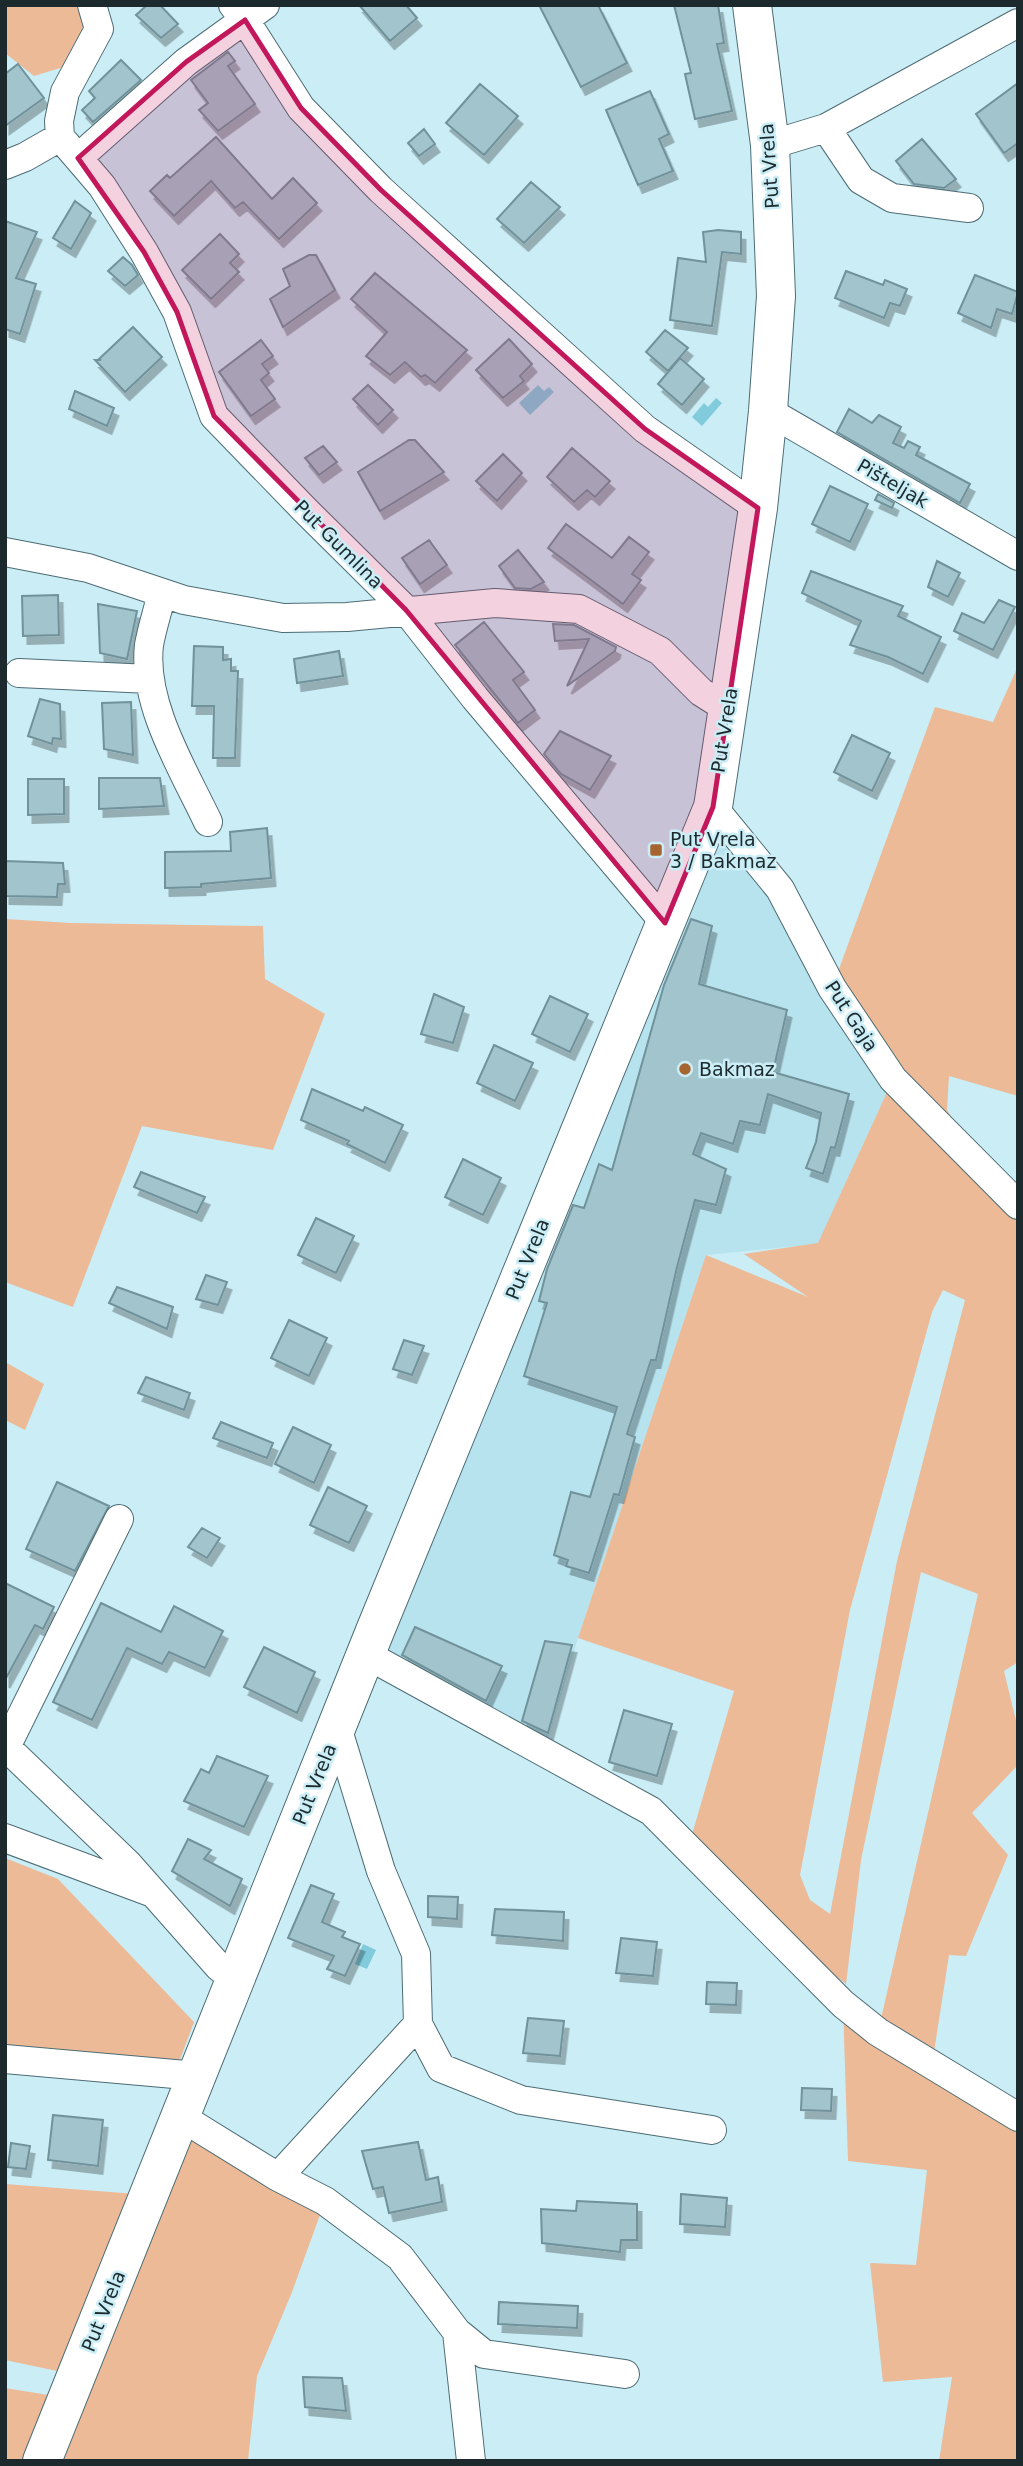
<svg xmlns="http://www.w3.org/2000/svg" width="1023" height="2466" font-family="'DejaVu Sans',sans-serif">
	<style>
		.built { fill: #b7e3ee }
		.green { fill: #ecba97; fill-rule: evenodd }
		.water { fill: #81cbdd }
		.building { fill: #a2c4cd; stroke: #71929a; stroke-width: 2; filter: url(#shadow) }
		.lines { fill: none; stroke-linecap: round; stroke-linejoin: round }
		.street-casing { stroke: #4d6c74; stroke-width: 30 }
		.secondary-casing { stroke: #4d6c74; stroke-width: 40 }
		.street { stroke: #fff; stroke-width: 28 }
		.secondary { stroke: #fff; stroke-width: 38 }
		.marked { fill: #c2185b; fill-opacity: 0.2; stroke: #c2185b; stroke-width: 5; stroke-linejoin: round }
		.poi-dot { fill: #a66431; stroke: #caedf6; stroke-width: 2.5 }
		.labels { text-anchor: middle; stroke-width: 5; stroke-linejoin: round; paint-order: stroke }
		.street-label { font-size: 19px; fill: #1c2a2d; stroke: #caedf6 }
		.poi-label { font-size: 19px; fill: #1c2a2d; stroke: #caedf6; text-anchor: start }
	</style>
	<defs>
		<filter id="shadow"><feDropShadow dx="4.5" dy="8" stdDeviation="0" flood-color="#0004"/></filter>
	</defs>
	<rect width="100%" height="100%" fill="#caedf6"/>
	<path class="built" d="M713 807 893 1079 818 1244 706 1255 578 1638 544 1753 367 1655Z"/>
	<path class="green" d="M5 5H92L83 61 34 76 5 53Z
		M1018 666V1096L949 1076 947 1110 989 1176 1018 1205V1662L1004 1671 1018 1729V1765L972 1813 1008 1855 966 1956 949 1955 932 2065 1018 2117V2461H939L952 2377 883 2382 870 2263 916 2265 927 2170 848 2161 843 2004 878 2032 978 1594 921 1572 861 1860 846 1984 817 1962 688 1848 734 1691 578 1638 706 1255 808 1297 744 1254 818 1243 893 1079 832 988 935 707 993 722ZM943 1290 965 1300 897 1561 830 1914 810 1900 800 1875 850 1610 932 1312Z
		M5 919 71 923 263 926 265 979 325 1014 273 1150 142 1126 73 1307 5 1282Z
		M5 1362 44 1384 25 1430 5 1420Z
		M5 1858 58 1879 194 2022 170 2086 5 2065Z
		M181 2117 325 2201 292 2292 257 2376 248 2461H5V2388L67 2398 76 2375 5 2360V2184L150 2195Z"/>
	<path class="water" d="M538 385 544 391 549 387 554 392 530 415 519 403Z
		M716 398 722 403 702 426 692 417 704 403 708 407Z
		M363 1944 376 1950 367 1969 355 1964Z"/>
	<path class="building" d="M147 5H160L178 24 161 38 136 15Z
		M359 5H406L417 18 390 41Z
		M539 5H598L627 63 581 87Z
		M674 5H718L724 43 717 44 732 111 695 119 685 74 691 73Z
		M228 52 235 61 228 66 255 104 218 131 199 110 208 103 191 80Z
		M121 60 141 80 93 122 82 110 95 98 89 91Z
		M18 64 44 98 5 126V74Z
		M1018 83V143L1004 153 976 114Z
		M480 84 518 116 484 155 446 123Z
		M650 91 669 134 659 139 673 171 638 185 606 110Z
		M424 129 435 144 419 156 408 143Z
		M216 137 272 199 293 178 317 203 279 239 243 202 235 208 211 181 174 216 150 191 167 175 170 178Z
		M922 139 956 179 944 188 914 184 896 161Z
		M531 182 560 207 524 243 497 219Z
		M75 201 91 213 71 249 53 238Z
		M5 221 37 232 16 278 36 284 20 334 5 329Z
		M718 230 741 232V254L722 252 712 326 670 320 678 258 706 262 703 232Z
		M220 234 239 254 230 263 239 272 211 299 182 270Z
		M309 255H316L335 290 283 327 270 299 290 286 283 269Z
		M123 257 132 265 138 275 125 286 108 271Z
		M846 271 883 285 885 280 907 289 900 306 890 303 884 318 835 298Z
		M375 273 467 350 435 383 425 375 421 377 405 362 390 375 366 356 387 332 351 299Z
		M975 275 1018 292 1012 314 997 309 991 328 958 313Z
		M133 327 162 357 125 392 95 360H101L99 359Z
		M665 330 688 348 668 371 646 352Z
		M509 339 532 364 520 376 524 381 503 398 476 370Z
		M261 340 273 356 262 364 269 373 261 380 275 399 251 416 219 372Z
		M680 358 704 379 682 405 658 384Z
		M368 385 393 410 378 425 353 399Z
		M75 391 114 408 107 426 69 409Z
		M849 409 872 423 879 415 901 427 893 443 904 448 908 441 920 447 916 455 970 484 960 503 837 432Z
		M409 440H415L444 472 380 511 358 472Z
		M323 446 337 462 319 475 305 458Z
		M572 448 610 481 595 497 587 490 574 502 547 477Z
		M503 454 522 473 497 501 476 481Z
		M830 486 868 504 850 542 812 524Z
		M878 494 894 503 892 508 875 500Z
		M566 524 612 558 629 537 649 552 632 574 641 580 623 604 548 548Z
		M429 540 447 565 420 584 402 558Z
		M518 550 544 582 531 589 515 588 499 566Z
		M937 561 960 573 948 597 928 587Z
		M811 571 903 606 898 616 941 637 923 674 888 657 850 645 861 621 802 593Z
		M58 595 59 635 23 636 22 596Z
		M999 600 1015 607 993 650 954 631 962 613 984 623Z
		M98 604 137 611 127 659 100 653Z
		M484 622 524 672 513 680 535 710 518 723 455 645Z
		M553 624 574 625 616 647 615 651 567 686 589 639 555 641Z
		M194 646 223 647V660L231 659V671H238L235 758H213L214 706H192Z
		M339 651 343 676 297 683 294 659Z
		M40 699 60 704 61 739 53 738 52 744 28 736Z
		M131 702 133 755 104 749 102 703Z
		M560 731 611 756 590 790 561 774 544 754Z
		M852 735 890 753 872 791 834 772Z
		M99 778H160L164 806 99 809Z
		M28 779H64V814L28 815Z
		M267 828 271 878 201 884V887L165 888V852L231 851 230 832Z
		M5 861 63 863 65 884H58L57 897 5 896Z
		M691 919 712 926 699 984 787 1010 773 1072 849 1094 835 1148 831 1147 823 1174 806 1168 816 1142 821 1113 768 1094 760 1125 740 1121 733 1144 701 1133 693 1154 726 1169 716 1205 695 1200 677 1267 656 1360H651L627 1434 635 1437 619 1495 614 1494 589 1573 566 1566 568 1560 554 1555 571 1492 590 1497 617 1407 524 1376 547 1303 539 1301 547 1269 573 1205 584 1208 599 1164 612 1170 664 985Z
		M434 994 464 1007 453 1043 421 1034Z
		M550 996 588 1014 570 1052 532 1034Z
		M494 1045 533 1063 515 1101 477 1083Z
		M312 1089 363 1111 365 1107 403 1125 385 1163 347 1144 349 1141 301 1120Z
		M463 1159 501 1178 483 1215 445 1197Z
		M141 1172 205 1197 197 1213 134 1187Z
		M316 1218 354 1236 336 1273 298 1255Z
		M206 1275 227 1282 218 1305 196 1299Z
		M117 1287 173 1307 167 1329 109 1303Z
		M289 1320 327 1338 309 1376 271 1358Z
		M404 1340 424 1346 412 1375 393 1369Z
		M146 1377 190 1393 184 1410 138 1393Z
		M221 1422 273 1443 267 1458 213 1438Z
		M293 1427 331 1445 314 1483 275 1464Z
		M57 1482 109 1506 75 1571 26 1549Z
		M328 1487 367 1506 349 1543 310 1525Z
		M202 1528 220 1538 207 1558 188 1547Z
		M5 1583 54 1607 43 1629 35 1625 5 1680Z
		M101 1603 161 1632 174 1606 223 1631 205 1668 169 1652 162 1664 127 1648 92 1720 53 1702Z
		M415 1627 502 1666 486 1701 402 1655Z
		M545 1641 572 1645 548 1733 522 1721Z
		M264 1647 315 1672 297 1713 244 1687Z
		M624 1710 672 1724 657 1776 609 1762Z
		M217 1756 268 1776 244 1827 184 1801 201 1769 209 1773Z
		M188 1839 211 1850 204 1859 242 1879 230 1906 172 1871Z
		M311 1885 334 1894 322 1922 345 1932 342 1937 360 1944 345 1976 327 1969 334 1956 288 1938Z
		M428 1896 458 1897 457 1919 428 1917Z
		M495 1909 564 1912 563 1941 492 1935Z
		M621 1938 657 1942 653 1976 616 1973Z
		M707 1982 737 1983 736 2005 706 2004Z
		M528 2018 564 2021 560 2056 523 2053Z
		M802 2088 832 2089 831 2111 801 2110Z
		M53 2115 103 2120 98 2166 48 2160Z
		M418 2142 426 2180 438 2177 442 2202 389 2213 383 2187 373 2189 362 2151Z
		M11 2143 30 2146 26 2169 8 2167Z
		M681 2194 727 2198 725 2227 680 2224Z
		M577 2201 637 2204V2240H621L620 2252 542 2243 541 2209 576 2211Z
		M499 2302 578 2306 577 2328 498 2324Z
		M303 2377 342 2378 346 2411 305 2407Z"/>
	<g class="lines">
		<defs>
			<path id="street" d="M92 5 99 29 65 92 59 121 60 137 102 186 144 252 177 312 214 416 306 511 406 610 475 698 665 923
				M233 5 245 20 301 108 381 190 645 429 758 508
				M826 128 861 180 892 198 969 208
				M770 145 826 128 1018 23
				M78 158 186 62 265 5
				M5 165 25 157 60 137
				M768 411 1018 556
				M5 552 88 568 184 600 283 618 347 617 495 603 579 609 660 651 701 692 728 709
				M162 593C158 610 152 628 149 645 142 704 184 771 208 822
				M19 673 150 679
				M713 807 780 889 832 988 893 1079 1018 1205
				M367 1655 651 1811 843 2004 878 2032 1018 2117
				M5 1746 127 1863 219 1967 235 1979
				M6 1747 119 1519
				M5 1838 150 1892
				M418 2024 441 2068 521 2100 712 2130
				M5 2059 197 2076
				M181 2117 278 2177 325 2201 400 2257 457 2332 484 2354 625 2374
				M278 2177 418 2024 416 1954 381 1871 337 1727
				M457 2332 471 2461"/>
			<path id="secondary" d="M42 2461 375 1631 713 807 758 508 768 411 776 296 770 145 752 5"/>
		</defs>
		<use href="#street" class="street-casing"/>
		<use href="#secondary" class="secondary-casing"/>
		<use href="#street" class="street"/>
		<use href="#secondary" class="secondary"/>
	</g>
	<path class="marked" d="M245 20 301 108 381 190 645 429 758 508 713 807 665 923 406 610 214 416 177 312 144 252 78 158 186 62Z"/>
	<g class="poi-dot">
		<rect x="649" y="843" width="14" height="14" rx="3.5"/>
		<circle cx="685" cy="1069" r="7"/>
	</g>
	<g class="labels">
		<g class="street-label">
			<text transform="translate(769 166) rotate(-94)" y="7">Put Vrela</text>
			<text transform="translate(893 483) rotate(30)" y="7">Pišteljak</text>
			<text transform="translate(339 544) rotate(45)" y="7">Put Gumlina</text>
			<text transform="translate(724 730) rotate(-81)" y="7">Put Vrela</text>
			<text transform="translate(852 1016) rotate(57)" y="7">Put Gaja</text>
			<text transform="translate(527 1259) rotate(-68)" y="7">Put Vrela</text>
			<text transform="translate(314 1784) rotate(-68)" y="7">Put Vrela</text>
			<text transform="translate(103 2311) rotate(-68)" y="7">Put Vrela</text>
		</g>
		<g class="poi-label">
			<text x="670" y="846">Put Vrela<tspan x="670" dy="22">3 / Bakmaz</tspan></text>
			<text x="699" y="1076">Bakmaz</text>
		</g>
	</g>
	<rect width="1023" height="2466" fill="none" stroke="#1c2a2d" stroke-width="14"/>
</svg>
